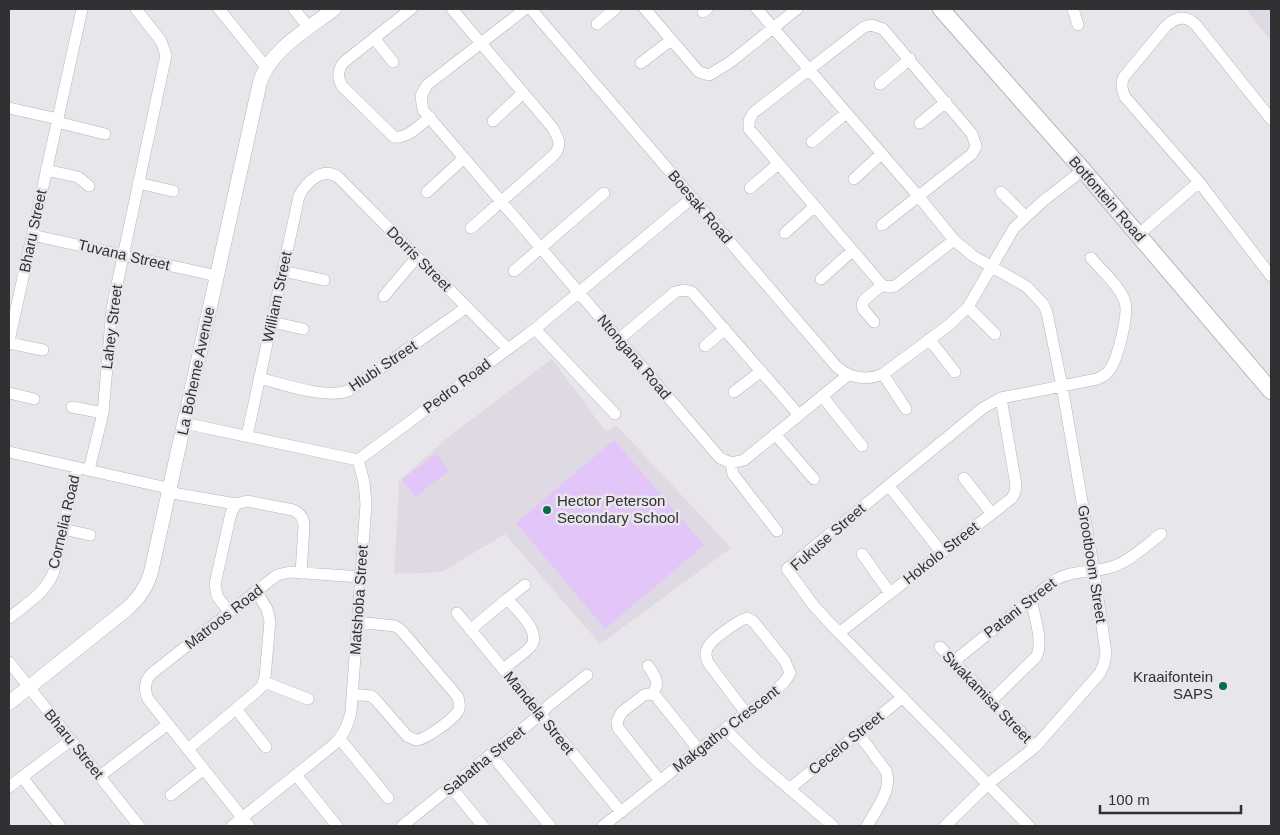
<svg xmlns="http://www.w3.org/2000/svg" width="1280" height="835" font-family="Helvetica,sans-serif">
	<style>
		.built { fill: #ded9e3 }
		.green { fill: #e2c6fa }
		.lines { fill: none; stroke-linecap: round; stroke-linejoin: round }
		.minor-casing { stroke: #b6b4b8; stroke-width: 12 }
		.tertiary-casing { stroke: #b6b4b8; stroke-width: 15 }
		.secondary-casing { stroke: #b6b4b8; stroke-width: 18 }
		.minor { stroke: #fff; stroke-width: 11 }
		.tertiary { stroke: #fff; stroke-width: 14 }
		.secondary { stroke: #fff; stroke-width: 16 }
		.poi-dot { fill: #046f47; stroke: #e8e6eb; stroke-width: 2 }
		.labels { text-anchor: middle; stroke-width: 5; stroke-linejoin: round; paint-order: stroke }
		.street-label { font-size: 15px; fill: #313032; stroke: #e8e6eb }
		.poi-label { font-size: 15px; fill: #313032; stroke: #e8e6eb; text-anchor: start }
	</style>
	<rect width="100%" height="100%" fill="#e8e6eb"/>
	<path class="built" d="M1246 9H1271V41Z
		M552 359 606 432 616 425 731 548 600 644 505 534 442 572 394 574 399 486 398 482 447 438Z"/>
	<path class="green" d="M614 440 704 545 605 629 516 523Z
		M436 454 449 471 415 497 402 480Z"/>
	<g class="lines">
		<defs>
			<path id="minor" d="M219 9 266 67
				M294 9 309 28
				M411 9 344 62C338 69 337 78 342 86L394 137C407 139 420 125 430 117
				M452 9 552 127C559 139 563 145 553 156L471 228
				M525 9 427 85 421 96 423 110 720 458 731 463 744 460 848 375
				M531 9 836 366C849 378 866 381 883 374L949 325 968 307 1014 228 1043 201 1083 170
				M645 9 699 72 709 75 729 63 797 9
				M757 9 919 197 954 240 973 256 1027 287 1044 305 1047 313 1062 386 1094 571 1106 653 1104 664 1100 673 1035 747 988 784 945 826
				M1073 9 1078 25
				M703 12 707 9
				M597 24 615 9
				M374 38 393 62
				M641 63 671 40
				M880 84 910 59
				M9 108 58 119
				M1271 119 1196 25C1186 15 1176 17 1166 26L1123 78C1121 86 1122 90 1125 97L1199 182 1271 276
				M493 121 523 93
				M57 122 105 134
				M920 123 946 102
				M812 142 846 113
				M46 170 78 177 89 186
				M854 179 881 154
				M138 183 173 191
				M750 188 778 164
				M427 192 464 158
				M1001 192 1025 216
				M882 225 972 154 976 146 972 134 883 29 871 25 864 27 753 113 749 121V129L882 285 888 287 895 286 954 240
				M785 233 814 207
				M32 235 217 276
				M1138 235 1199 182
				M283 271 324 280
				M514 271 604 193
				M821 279 852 251
				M384 296 417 257
				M968 307 995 334
				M272 322 303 329
				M874 322 863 309 862 305 864 300 882 285
				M535 329 615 414
				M619 339 675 292 684 290 692 292 799 415
				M929 339 955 372
				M9 341 82 9
				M9 343 43 350
				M705 346 725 329
				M883 374 906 409
				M259 378C284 384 323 399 348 391L467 307
				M734 392 761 371
				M9 393 34 399
				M822 396 862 446
				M72 407 103 413
				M184 423 358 460 535 329 692 198
				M775 434 814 479
				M247 436 299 196C306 183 322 166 338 177L508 349
				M9 452 163 487 178 494 236 504
				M731 463 733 474 777 531
				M89 470 103 413 112 308 166 55 161 41 136 9
				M964 478 992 514
				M889 486 942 553
				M63 529 90 535
				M862 554 890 593
				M507 599 525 585
				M229 612 217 596 215 584 231 513 236 504 247 501 293 510C300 513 304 518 304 526L301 573
				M457 613 621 812
				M9 618C26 604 46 593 54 571L77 468
				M470 630 507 599C516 609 542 632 531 646 524 654 512 662 503 669
				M839 633 1012 498 1015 492 1016 485 1001 398
				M940 647 1035 747
				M9 662 139 826
				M953 662 1055 580C1071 570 1090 573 1108 568 1128 563 1145 546 1161 534
				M648 666C655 676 661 683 652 694
				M264 682 308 699
				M352 694 371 696 375 699 407 736 416 740C425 740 456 718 459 709 460 704 459 701 458 697L401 630 395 626 357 622
				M991 701 1036 657C1044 643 1034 615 1031 599
				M236 709 266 747
				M725 729 757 761 833 826
				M858 733 886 771C893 789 876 810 867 826
				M340 739 388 798
				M188 749 256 692 262 686 265 677 270 621 267 609 256 591
				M491 754 550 826
				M296 775 337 826
				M100 776 168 724
				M22 777 60 826
				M660 781 618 728 617 721 622 712 644 695 649 694 655 695 699 750
				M9 787 71 740
				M451 787 483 826
				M789 789 903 697
				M171 795 204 769
				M232 826 332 746C343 737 348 726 351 712L366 504 364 482 358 460
				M249 826 148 699C144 690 144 682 151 674L277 575 290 572 361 577
				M402 826 541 714 548 706 587 675
				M603 826C649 790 694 754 739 718 754 707 783 689 790 673L785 661 753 621 747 618C739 620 710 640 707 649 705 654 706 659 709 664L746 713
				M1029 826 839 633 814 606 787 569 983 408 1001 398 1097 379C1100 378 1104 376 1107 373 1117 364 1129 314 1125 302 1119 285 1102 271 1091 258"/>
			<path id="tertiary" d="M9 703 127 609C139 598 147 587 151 572L260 82C270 50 308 29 334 9"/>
			<path id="secondary" d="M941 9 1083 170 1271 391"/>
		</defs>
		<use href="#minor" class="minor-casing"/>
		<use href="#tertiary" class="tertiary-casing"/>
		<use href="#secondary" class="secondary-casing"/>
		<use href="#minor" class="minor"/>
		<use href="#tertiary" class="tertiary"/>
		<use href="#secondary" class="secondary"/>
	</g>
	<g class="poi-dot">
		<circle cx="547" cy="510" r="5"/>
		<circle cx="1223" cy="686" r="5"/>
	</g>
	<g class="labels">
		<g class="street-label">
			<text transform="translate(1107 199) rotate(49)" y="5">Botfontein Road</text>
			<text transform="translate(700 207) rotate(50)" y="5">Boesak Road</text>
			<text transform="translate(33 231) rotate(-78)" y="5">Bharu Street</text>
			<text transform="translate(124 255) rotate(13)" y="5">Tuvana Street</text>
			<text transform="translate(419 259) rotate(45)" y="5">Dorris Street</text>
			<text transform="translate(277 297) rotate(-78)" y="5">William Street</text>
			<text transform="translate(112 327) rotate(-83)" y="5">Lahey Street</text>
			<text transform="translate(634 357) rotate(50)" y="5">Ntongana Road</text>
			<text transform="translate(383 366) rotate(-34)" y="5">Hlubi Street</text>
			<text transform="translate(196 371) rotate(-78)" y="5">La Boheme Avenue</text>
			<text transform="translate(457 386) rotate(-37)" y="5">Pedro Road</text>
			<text transform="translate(64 522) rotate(-77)" y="5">Cornelia Road</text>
			<text transform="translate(828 537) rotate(-41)" y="5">Fukuse Street</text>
			<text transform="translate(941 553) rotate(-38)" y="5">Hokolo Street</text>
			<text transform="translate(1092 564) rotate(81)" y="5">Grootboom Street</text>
			<text transform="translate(359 600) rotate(-86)" y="5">Matshoba Street</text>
			<text transform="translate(1020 608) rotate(-38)" y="5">Patani Street</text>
			<text transform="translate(224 617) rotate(-38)" y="5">Matroos Road</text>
			<text transform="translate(987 697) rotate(46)" y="5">Swakamisa Street</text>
			<text transform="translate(539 713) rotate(51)" y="5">Mandela Street</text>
			<text transform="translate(726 729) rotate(-38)" y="5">Makgatho Crescent</text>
			<text transform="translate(846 743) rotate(-39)" y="5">Cecelo Street</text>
			<text transform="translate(74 744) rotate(51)" y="5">Bharu Street</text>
			<text transform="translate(484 761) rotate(-39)" y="5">Sabatha Street</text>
		</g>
		<g class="poi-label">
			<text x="557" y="506">Hector Peterson<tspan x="557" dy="17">Secondary School</tspan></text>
			<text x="1213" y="682" text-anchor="end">Kraaifontein<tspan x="1213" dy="17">SAPS</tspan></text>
		</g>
	</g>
	<rect width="1280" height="835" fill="none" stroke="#313032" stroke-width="20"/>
	<path d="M1100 805v8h141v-8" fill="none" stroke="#313032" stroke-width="2.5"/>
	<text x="1108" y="805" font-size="15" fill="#313032" stroke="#e8e6eb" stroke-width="4" paint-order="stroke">100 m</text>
</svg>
